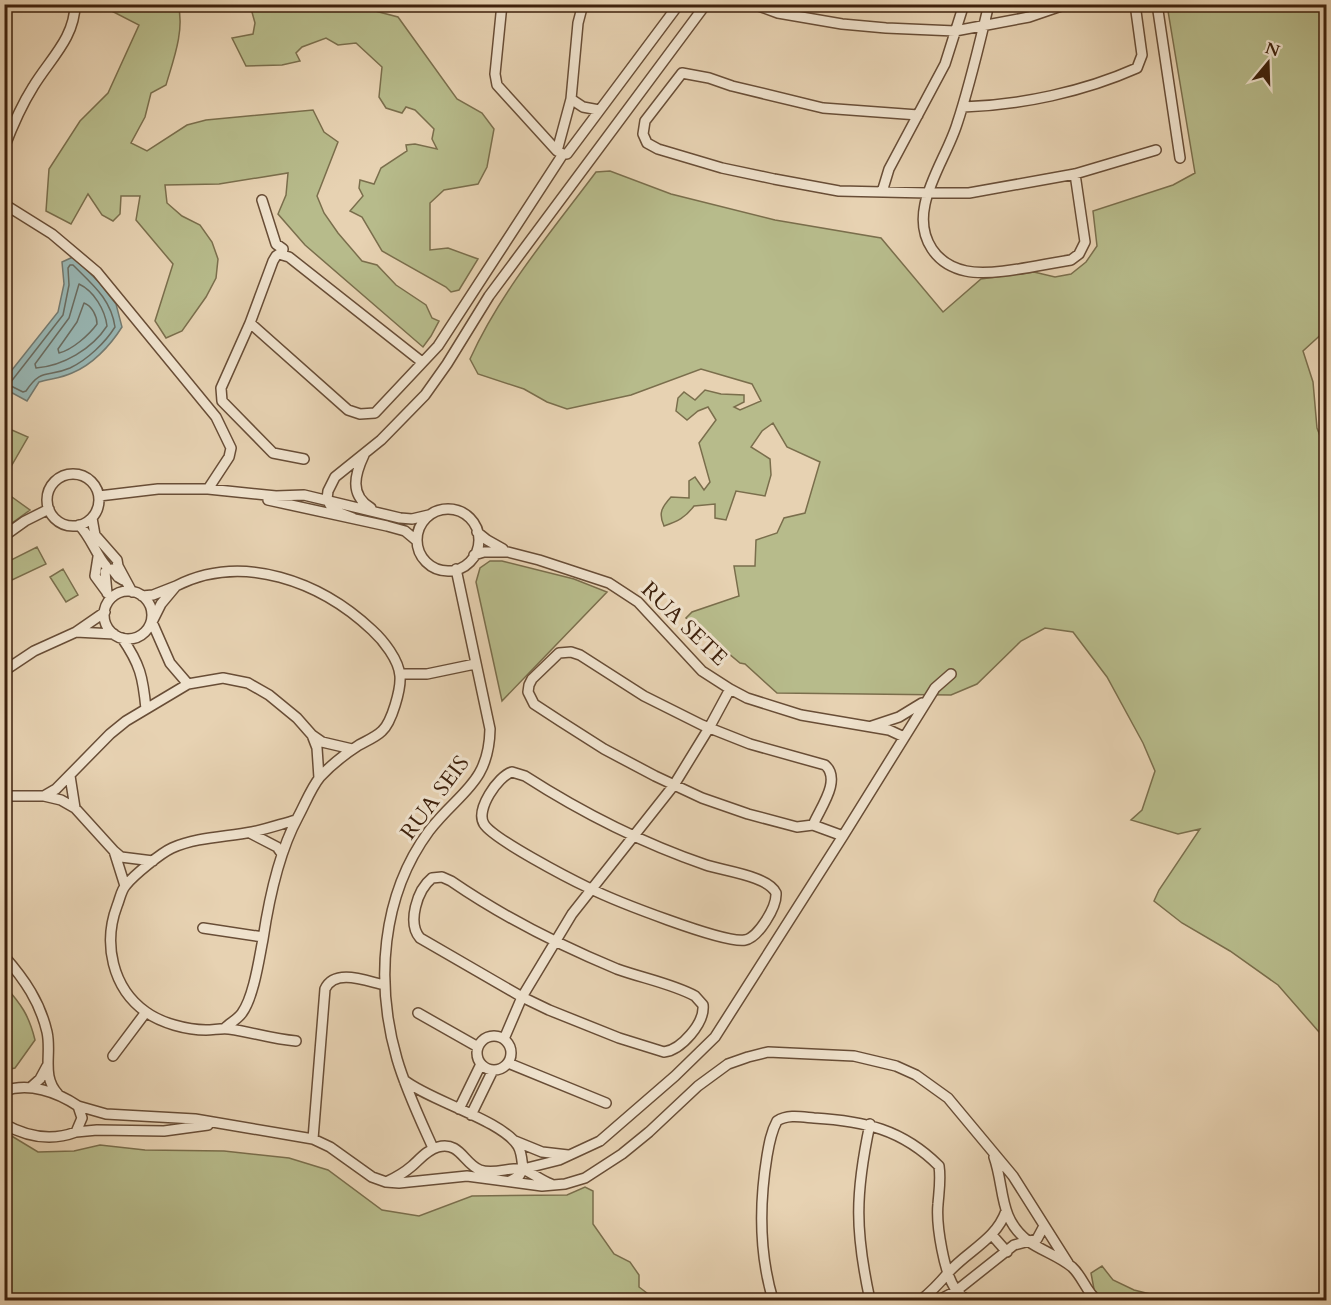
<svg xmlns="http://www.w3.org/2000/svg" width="1331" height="1305" font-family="Cardo,serif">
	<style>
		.green { fill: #b7bb8b; stroke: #7a6e4c; stroke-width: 1.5 }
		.water { fill: #98b6b3; stroke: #747a70; stroke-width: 1.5 }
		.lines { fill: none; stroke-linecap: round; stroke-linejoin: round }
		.shore { stroke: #6b6c60; stroke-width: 1.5 }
		.minor-casing { stroke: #684d36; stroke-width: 12 }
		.minor { stroke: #efe2cd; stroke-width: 9 }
		.labels { text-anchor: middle; stroke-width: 6; stroke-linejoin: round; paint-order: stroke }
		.street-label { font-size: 22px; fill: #3e210c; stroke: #efe2cd }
	</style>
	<rect width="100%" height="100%" fill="#e7d2b2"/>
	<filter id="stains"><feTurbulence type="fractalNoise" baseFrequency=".00333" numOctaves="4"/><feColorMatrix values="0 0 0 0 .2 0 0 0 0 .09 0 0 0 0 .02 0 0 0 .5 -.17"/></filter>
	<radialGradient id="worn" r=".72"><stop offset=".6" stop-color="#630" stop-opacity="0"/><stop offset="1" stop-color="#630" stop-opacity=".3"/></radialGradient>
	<path class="green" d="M288 4 352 5 398 17 457 99 482 113 494 129 487 167 478 184 444 190 430 203V250L448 248 478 259 459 290 451 292 446 287 382 251 362 217 350 211 363 196 359 188 360 180 374 184 381 168 407 151 406 145 415 144 437 149 432 139 434 129 415 110 406 107 402 113 386 108 379 97 382 67 356 43 338 45 326 38 302 47 296 53 300 61 282 65 246 66 232 38 253 34 255 23 250 5H275L276 7Z
		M100 5H178C185 30 173 61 166 85L151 93 145 117 131 143 147 151 187 125 206 120 313 110 324 132 338 142 317 196 324 213 338 233 362 261 377 265 396 285 426 305 432 318 439 321 431 336 423 347 305 245 278 214 286 195 288 173 219 184 165 185 167 203 182 216 200 225 212 242 218 259 216 278 206 297 182 331 166 338 155 321 173 264 136 220 140 196H121L120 214 113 221 102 215 88 194 71 224 46 211 49 169 80 121 108 93 139 25Z
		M1167 5H1326V330L1303 351 1313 382 1317 428 1326 451V1040L1278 985 1230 951 1182 923 1154 901 1159 890 1200 829 1178 834 1131 820 1142 810 1155 771 1143 743 1107 677 1073 632 1045 628 1021 641 977 684 951 695 777 693 745 664 740 663 686 618 692 612 739 596 734 566H755L756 540 777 533 784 518 805 513 820 462 787 447 773 423 762 431 751 447 770 459 771 475 765 496 736 491 726 520 715 518V504L694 506C685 518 678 521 664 526 658 513 662 507 671 497L689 498V481L695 477 704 490 710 482 699 443 716 420 708 407 698 411 687 420 676 411 678 398 684 392 695 400 705 390 721 394 744 395V402L734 407 740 410 761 401 752 384 701 369 631 395 567 409 547 402 524 389 478 374 470 359C501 291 551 232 596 172L610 171 671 194 775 220 881 238 943 312 981 279 1034 272 1055 277 1071 274 1086 262 1097 246 1093 211 1173 185 1195 173Z
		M5 427 28 437 5 477Z
		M5 492 30 510 5 528Z
		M37 547 46 564 12 580 5 563Z
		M490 561H502L574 579 607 592 502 701 476 582 480 568Z
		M63 569 78 595 66 602 50 577Z
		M4 985C21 1004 29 1015 35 1040L15 1068 5 1070Z
		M5 1132 38 1152 74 1151 100 1145 145 1150 224 1151 289 1158 328 1170 382 1210 419 1216 472 1196 567 1195 585 1187 593 1191V1224L614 1254 630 1262 639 1275V1287L656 1300H5Z
		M1102 1266 1113 1280 1134 1290 1174 1300H1096L1091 1273Z"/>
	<path class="water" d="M73 257 99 282 116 304 122 327C110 346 92 365 72 373 62 378 49 379 39 382L27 401 5 389 4 380 58 312 64 284 62 262Z"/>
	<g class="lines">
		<path class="shore" d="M70 265H73C93 285 111 299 115 327 105 343 87 360 70 368 47 378 42 367 26 391L23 392 11 386 10 383 63 315 69 285 68 268Z
			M79 284C94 291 105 310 107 326 92 349 63 366 36 368L35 364 69 318Z
			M84 303C92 306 97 316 97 324 89 335 72 350 59 353L58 349 77 322Z"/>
		<defs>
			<path id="minor" d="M502 4 495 74 497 85 557 151 563 154H567L679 4
				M753 4 778 13 842 24 886 28 955 31 1029 17 1067 4
				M989 4C979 45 970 85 957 124 945 163 906 210 932 249 940 261 952 268 966 271 993 277 1042 264 1071 260L1079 254 1085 242 1075 174
				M1157 4 1180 158
				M571 99 583 107 599 110
				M963 107C1021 105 1083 92 1137 68L1142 55 1135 4
				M918 115 823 108 732 86 709 78 682 73 645 121 643 134 647 143 658 149 722 168 774 179 839 191 928 193H969L1075 174 1156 150
				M4 148C12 127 21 106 33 87 49 60 75 38 75 4
				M557 151 571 99 578 23 583 4
				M882 192 889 169 945 64 964 4
				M262 200 276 244 283 249 282 254
				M4 204 52 234 97 272 216 417 231 448 229 457 208 489
				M250 323 273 261 276 256 279 254 289 257 422 362
				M364 455C355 474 349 495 371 508
				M304 459 273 453 222 401 221 388 250 323 348 410 360 414 375 413 438 346 563 154
				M47 500a26 26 0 1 1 52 0a26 26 0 1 1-52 0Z
				M99 496 158 489H208L276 496 304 495 400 518 412 519 429 515
				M268 500 387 526 405 531 417 541
				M417 540a31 31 0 1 1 62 0a31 31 0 1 1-62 0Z
				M92 518 95 535 117 560 118 566 132 592
				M353 518 340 513 330 505 327 499 328 491 335 477 381 440 425 395 447 364 489 296 706 4
				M79 525C91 537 95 553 106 566
				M477 532 487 540 503 549
				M4 536 25 521 49 509
				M474 555 484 552H508L539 560 609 583 638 602 702 671 730 689 747 698 801 715 889 730 904 737
				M98 557 95 576 106 591
				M112 569 118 577 123 580
				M105 572 107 593
				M176 586C243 552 321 582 372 630 383 640 399 660 400 676 401 689 392 722 382 731 376 737 366 741 359 745 345 754 331 765 320 777 311 788 305 804 298 817 279 852 269 899 263 939 259 959 254 996 242 1013 238 1019 230 1023 225 1028
				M104 615a24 24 0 1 1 48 0a24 24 0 1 1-48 0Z
				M142 596 153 595 176 586 161 604 152 622 170 663 188 684
				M105 612 76 632 114 634
				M122 638C140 664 143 677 146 709
				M4 671 34 651 76 632
				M400 674H427L475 664
				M872 726 899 717 922 703
				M312 735 322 742 352 749
				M512 772 525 776C581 812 642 843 706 865 724 871 768 876 776 893 777 907 758 938 745 940 724 944 613 900 589 888 570 879 493 839 484 824 475 810 498 776 512 772Z
				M70 776 75 808
				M4 794 10 796H44L61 800 75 808 114 851 125 886
				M44 796 56 789 110 734 126 721 188 684 223 678 248 683 269 695 297 718 312 735 317 748 319 778
				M813 825C820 808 842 780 825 765L750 744 702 725 644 696 580 655 571 652 559 653 532 679 529 685 528 692 534 704 560 721 604 749 655 776 702 798 748 814 797 827 813 825 843 836
				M250 833 277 847 282 854
				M114 851 121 857 153 861
				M442 877 451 881C502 916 559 945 617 969 642 978 673 984 695 996L703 1005C705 1023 681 1050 664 1052L619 1038 549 1010 522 997 420 938C407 923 417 890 432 878Z
				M203 928 263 937
				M4 956C25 980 40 1002 47 1032 52 1054 41 1076 58 1094
				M418 1013 478 1047
				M477 1053a17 17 0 1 1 34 0a17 17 0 1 1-34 0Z
				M504 1039 522 997 572 914 674 785 709 728 730 689
				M296 1041C271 1039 252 1032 229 1029 221 1028 214 1030 206 1030 187 1030 161 1023 146 1012 112 988 103 943 117 906 120 899 121 890 126 885 134 875 161 853 172 848 197 837 226 837 252 832 267 829 281 824 296 820
				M113 1056 146 1012
				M508 1063 606 1103
				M404 1080C430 1101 502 1120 518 1146 522 1153 522 1162 523 1169
				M30 1088 40 1079 47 1066
				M4 1091C29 1082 57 1092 78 1106L82 1118 76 1132C52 1141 27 1137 4 1124
				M78 1106 106 1114 195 1119 313 1139 330 1147 372 1177 386 1182 399 1183 467 1176 542 1186 565 1184 585 1178 622 1154 649 1132 698 1086 728 1064 748 1057 768 1052 854 1056 896 1066 916 1075 948 1098 1013 1176 1068 1263
				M459 1109 481 1064
				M471 1115 493 1070
				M870 1124C855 1194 855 1231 870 1300
				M76 1132 97 1130 164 1131 208 1125
				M313 1139 325 989C335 968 366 981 384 985
				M515 1141 542 1152 568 1155
				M433 1148C420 1119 406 1090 397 1059 375 983 381 896 429 831 459 792 489 784 490 729L456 569
				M994 1157C1005 1188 998 1218 1028 1241 1042 1251 1059 1256 1072 1267 1083 1277 1086 1292 1097 1300
				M388 1181C397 1177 405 1172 412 1166 420 1159 427 1150 438 1147 460 1141 464 1164 480 1170 494 1175 509 1167 522 1169 529 1171 542 1181 551 1184
				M510 1181 519 1176 523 1169 559 1160 600 1141 675 1076 715 1037 843 836 935 688 951 674
				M992 1235 1007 1252
				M773 1300C759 1253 759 1205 767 1156 769 1144 771 1132 777 1121 788 1114 802 1117 814 1118 864 1121 902 1129 939 1166 941 1179 939 1191 938 1204 936 1224 944 1276 957 1291 960 1295 964 1298 968 1300
				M921 1300C932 1291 938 1285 948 1273 967 1251 996 1240 1006 1211
				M939 1300 956 1291 1014 1245 1037 1239 1044 1226"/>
		</defs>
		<use href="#minor" class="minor-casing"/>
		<use href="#minor" class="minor"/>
	</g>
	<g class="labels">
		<g class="street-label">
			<text transform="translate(685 623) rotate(44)" y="8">RUA SETE</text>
			<text transform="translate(434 797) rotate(-53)" y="8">RUA SEIS</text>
		</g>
	</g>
	<rect width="1331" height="1305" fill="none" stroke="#e7d2b2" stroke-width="24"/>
	<rect x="6" y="6" width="1319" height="1293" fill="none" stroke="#3e210c" stroke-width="3"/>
	<rect x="12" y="12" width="1307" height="1281" fill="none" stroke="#3e210c" stroke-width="1.5"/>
	<g transform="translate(1268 63) rotate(19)" stroke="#efe2cd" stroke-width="4.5" paint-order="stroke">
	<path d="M0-4.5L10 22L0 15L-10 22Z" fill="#3e210c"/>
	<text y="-9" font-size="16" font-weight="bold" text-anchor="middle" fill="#3e210c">N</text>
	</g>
	<rect width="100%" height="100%" filter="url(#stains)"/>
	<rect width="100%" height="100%" fill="url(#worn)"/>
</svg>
